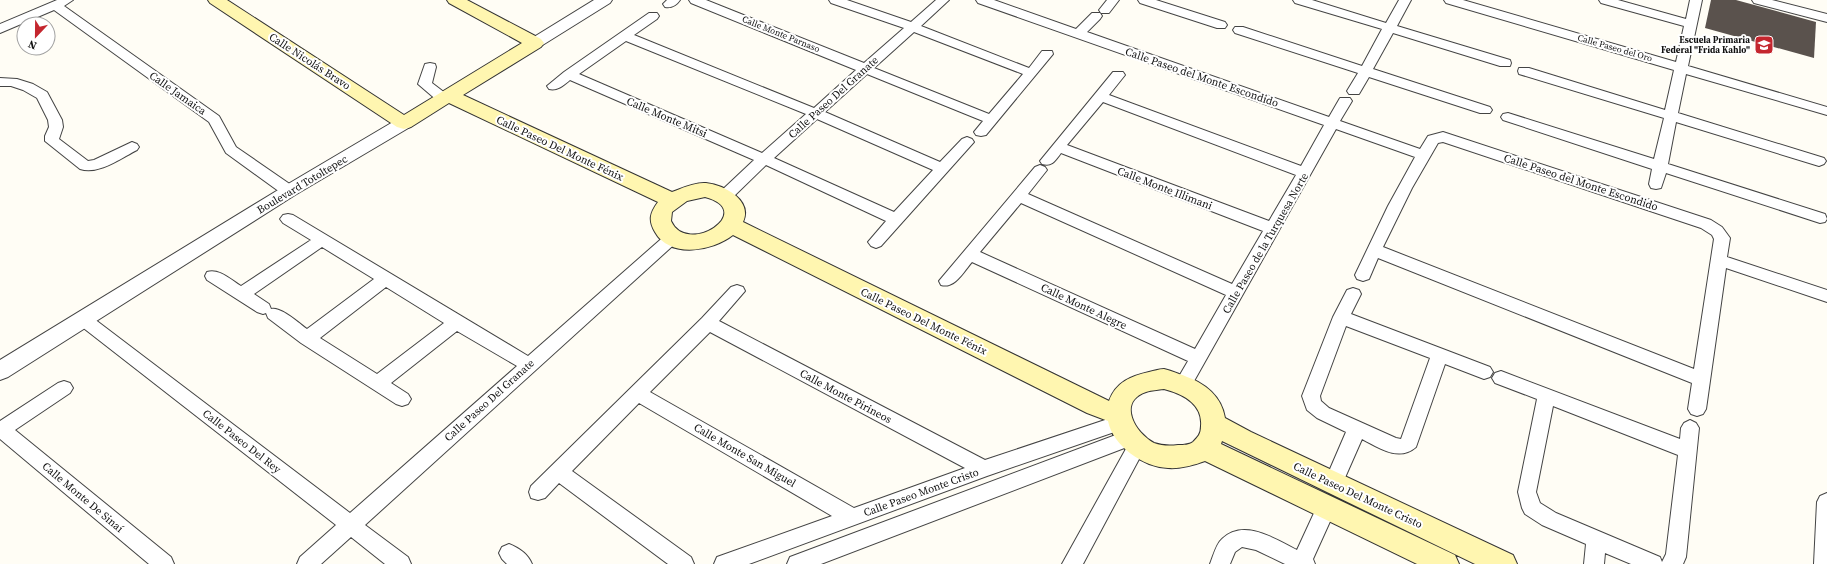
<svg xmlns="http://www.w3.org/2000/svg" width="1827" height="564" font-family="'Source Serif 4',serif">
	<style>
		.building { fill: #5a524d }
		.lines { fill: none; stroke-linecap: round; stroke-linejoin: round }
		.minor-casing { stroke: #444; stroke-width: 2 }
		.tertiary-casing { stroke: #444; stroke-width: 2 }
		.secondary-casing { stroke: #333; stroke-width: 2 }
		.minor { fill: #fff; fill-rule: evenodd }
		.tertiary { fill: #fff; fill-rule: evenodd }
		.secondary { fill: #fff6b0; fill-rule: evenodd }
		.labels { text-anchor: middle; stroke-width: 4; stroke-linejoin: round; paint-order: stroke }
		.far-street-label { font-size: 9px; fill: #111; stroke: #fff }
		.far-poi-label { font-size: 9px; font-weight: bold; fill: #111; stroke: #fff; text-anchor: end }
		.street-label { font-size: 11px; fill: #111; stroke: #fff }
	</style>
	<rect width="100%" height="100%" fill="#fffdf5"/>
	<path class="building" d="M1711 0H1736L1816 22 1814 58 1705 28Z"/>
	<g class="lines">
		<defs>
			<path id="minor" d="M57 0H73L64 6 219 116 236 147 294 187 296 191 294 195 289 196 284 195 226 153 209 122 54 10 0 33V24Z
				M667 0H680C676 6 671 8 665 7L663 4Z
				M689 0H706L864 63 904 28 831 3 829 0H847L911 22 936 0H949L921 26 1029 68 1042 51H1052L1053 54 986 135 981 136 976 135 974 132 983 121 867 74 825 112 940 162 962 139 967 137 972 139 974 142 881 246 876 248 871 246 868 242 886 221 766 165 730 200 725 201 720 200 718 196 720 192 754 160 570 80C564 85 558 91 549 89L547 86 564 72 649 13H657L659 16 657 19 634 35 814 108 856 70 691 3ZM914 32 1023 74 989 114 874 68ZM626 41 806 114 762 153 579 74ZM817 119 933 170 894 212 774 158Z
				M976 0H994L1076 29 1092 13H1100L1102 16 1100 19 1087 32 1329 117 1340 98H1350L1352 101 1340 121 1420 149 1428 136 1443 132 1711 220 1722 227 1730 238 1727 257 1827 290V302L1726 268 1706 409 1703 414 1697 416 1691 414 1688 409 1692 383 1378 258 1369 279 1363 281 1357 279 1355 275 1388 206 1415 157 1336 129 1189 390 1183 392 1177 390 1174 385 1188 361 972 262C964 271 955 289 941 285L939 281 1035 167 1040 165 1045 167 1047 170 1028 194 1232 284 1263 231 1061 153C1055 161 1052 167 1042 164L1040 161 1113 72H1123L1125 75 1109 95 1301 166 1324 125 978 3ZM1103 102 1296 175 1269 221 1067 145ZM1443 142 1701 228 1712 235 1714 239 1694 369 1383 247 1412 188 1438 143ZM1021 203 1226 295 1195 349 980 252Z
				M1107 0H1119L1109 13H1101L1099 10Z
				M1138 0H1156L1225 22 1227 25 1225 28H1217L1140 3Z
				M1293 0H1312L1386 23 1399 0H1411L1397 26 1510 60 1511 63 1510 66H1500L1393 33 1373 69 1490 107 1492 110 1490 113H1480L1369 77 1359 94H1349L1347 91 1358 73 1235 33 1233 30 1235 27H1243L1362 66 1382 29 1295 3Z
				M1444 0H1463L1676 62 1684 26 1601 3 1599 0H1618L1686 19 1690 0H1702L1688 66 1827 107V115L1686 74 1678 113 1824 158 1826 161 1824 164 1819 166 1676 122 1668 164 1825 214 1827 219 1825 222 1820 223 1666 173 1661 188 1656 189 1651 188 1649 184 1652 169 1503 120 1501 117 1503 114 1508 113 1654 159 1664 118 1519 74 1518 71 1519 68H1529L1665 110 1674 70 1446 3Z
				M1752 0H1772L1827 14V22L1754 3Z
				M430 63 435 64 436 67 432 83 449 96 451 99 449 102H439L418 84 425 64Z
				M0 78 17 79 33 84 47 92 62 120 63 127 59 139 88 161 94 160 132 142 137 144 139 147 137 150C121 158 99 175 80 169L45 141V136L49 127 48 120 37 98 23 90 11 86H0Z
				M288 214 293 215 528 356 668 233 673 232 678 233 681 237 678 241 365 525 408 557 411 564H385L351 537 321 564H297L300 557 336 525 77 323 75 319 77 315 83 313 89 315 350 513 517 366 457 331 391 383 408 394 411 399 408 404 402 406 396 404 301 343 268 318 266 313 263 314 257 312 207 280 205 276 207 272C219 268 231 280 241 286L311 240 283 223 280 219 283 215ZM322 247 374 279 307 329C299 323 280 306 271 309L269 304 254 294ZM386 287 444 323 377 374 320 338Z
				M737 285 743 287 745 291 719 321 985 460 1120 415 1126 418 1129 423 1126 428 987 476 749 564H714L717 557 832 516 639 403 572 471 691 557 694 564H668L559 483 545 498 538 500 531 498 529 492 531 486 702 318 731 287ZM710 332 965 468 854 508 650 392Z
				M1353 288 1359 290 1361 294 1351 314 1490 367 1493 372 1490 377 1484 379 1445 364 1416 447C1399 462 1379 448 1362 439L1340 489 1333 491 1326 489 1324 483 1346 432 1317 418 1307 410 1302 396 1333 317 1347 290ZM1346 326 1430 358 1401 439 1396 438 1329 408 1321 401 1320 396Z
				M1501 371 1680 439 1681 428 1684 423 1690 420 1696 423 1699 428 1686 557 1683 564H1631L1605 553 1604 564H1584L1586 544 1542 525 1525 514 1522 508 1518 492 1537 399 1495 383 1492 378 1495 373ZM1553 406 1678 455 1666 554 1662 562 1660 557 1556 513 1540 503 1536 492Z
				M64 381 70 383 73 388 70 393 15 430 171 557 174 564H149L0 439V421L58 383Z
				M1129 430 1135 433 1138 438 1143 440 1146 446 1083 564H1062L1127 447 821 564H787L790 557Z
				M1827 493V564H1814L1817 502 1820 496Z
				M1327 497 1334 500 1337 506 1313 559 1315 564H1285L1256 550 1242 547 1235 552 1230 564H1210C1213 557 1216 544 1222 539 1244 518 1275 539 1297 550L1320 500Z
				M509 544C519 548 528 554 532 564H507L502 559 499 553 502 547Z"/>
			<path id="tertiary" d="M594 0H612L610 3 541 46 535 48 529 46 527 43 529 40Z
				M404 118 410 119 413 123 410 127 295 195 8 377 0 380V360L283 187 398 119Z"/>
			<path id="secondary" d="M208 0H227L404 115 522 43 449 3 447 0H467L541 39 544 43 541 47 463 95 672 192C682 188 695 182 706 183 724 185 753 200 743 222L1105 399 1109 401C1116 382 1131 376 1149 372 1154 371 1159 369 1164 369 1169 370 1174 372 1179 374 1201 381 1221 393 1225 418L1251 432 1513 555 1517 564H1475L1222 441 1221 444 1455 555 1459 564H1417L1205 461C1194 465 1181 469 1168 468 1143 467 1113 446 1108 421L1087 413 733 235C713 251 670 259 655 232 648 220 650 213 658 202L449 103 411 127 404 129 397 127 210 3ZM705 197C758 211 687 257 671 221L672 212 687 201ZM1164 389C1183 394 1203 404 1201 426 1201 434 1198 437 1193 442 1189 445 1184 445 1178 445 1170 446 1162 446 1154 443 1135 433 1117 402 1146 392 1152 390 1158 390 1164 389Z"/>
		</defs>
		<use href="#minor" class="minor-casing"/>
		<use href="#tertiary" class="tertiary-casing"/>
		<use href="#secondary" class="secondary-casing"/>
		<use href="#minor" class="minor"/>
		<use href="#tertiary" class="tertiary"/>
		<use href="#secondary" class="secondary"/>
	</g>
	<defs>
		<symbol id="school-square" viewBox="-11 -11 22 22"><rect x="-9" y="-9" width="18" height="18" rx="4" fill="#c4262e" stroke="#fff"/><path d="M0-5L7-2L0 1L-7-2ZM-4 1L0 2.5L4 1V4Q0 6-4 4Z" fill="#fff"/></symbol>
	</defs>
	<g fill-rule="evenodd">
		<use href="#school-square" x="1753" y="34" width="22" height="22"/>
	</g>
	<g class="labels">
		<g class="far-street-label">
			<text transform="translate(781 34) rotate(22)" y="3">Calle Monte Parnaso</text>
			<text transform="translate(1615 48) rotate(16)" y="3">Calle Paseo del Oro</text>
		</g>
		<g class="far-poi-label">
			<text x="1750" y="43">Escuela Primaria<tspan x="1750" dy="10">Federal "Frida Kahlo"</tspan></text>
		</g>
		<g class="street-label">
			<text transform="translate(310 61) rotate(33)" y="4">Calle Nicolás Bravo</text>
			<text transform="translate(1202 77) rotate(19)" y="4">Calle Paseo del Monte Escondido</text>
			<text transform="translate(178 93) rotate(35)" y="4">Calle Jamaica</text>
			<text transform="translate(833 97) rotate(-42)" y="4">Calle Paseo Del Granate</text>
			<text transform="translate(667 117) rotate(23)" y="4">Calle Monte Mitsi</text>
			<text transform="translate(560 148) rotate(25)" y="4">Calle Paseo Del Monte Fénix</text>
			<text transform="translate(1581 182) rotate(18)" y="4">Calle Paseo del Monte Escondido</text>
			<text transform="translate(302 184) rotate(-31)" y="4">Boulevard Totoltepec</text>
			<text transform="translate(1165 188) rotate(21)" y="4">Calle Monte Illimani</text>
			<text transform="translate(1265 243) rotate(-60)" y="4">Calle Paseo de la Turquesa Norte</text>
			<text transform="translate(1084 306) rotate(25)" y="4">Calle Monte Alegre</text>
			<text transform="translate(924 321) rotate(26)" y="4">Calle Paseo Del Monte Fénix</text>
			<text transform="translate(846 396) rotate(28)" y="4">Calle Monte Pirineos</text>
			<text transform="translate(489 400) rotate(-42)" y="4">Calle Paseo Del Granate</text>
			<text transform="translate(242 441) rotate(38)" y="4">Calle Paseo Del Rey</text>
			<text transform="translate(745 455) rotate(30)" y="4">Calle Monte San Miguel</text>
			<text transform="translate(921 492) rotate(-20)" y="4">Calle Paseo Monte Cristo</text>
			<text transform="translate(1358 495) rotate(25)" y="4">Calle Paseo Del Monte Cristo</text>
			<text transform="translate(83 497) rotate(40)" y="4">Calle Monte De Sinaí</text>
		</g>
	</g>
	<g transform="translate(36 36) rotate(202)"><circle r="19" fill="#ffffff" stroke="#a0a0a0"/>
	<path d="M0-3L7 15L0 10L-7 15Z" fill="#c4262e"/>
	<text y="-6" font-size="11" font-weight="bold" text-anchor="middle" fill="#111111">N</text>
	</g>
</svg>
